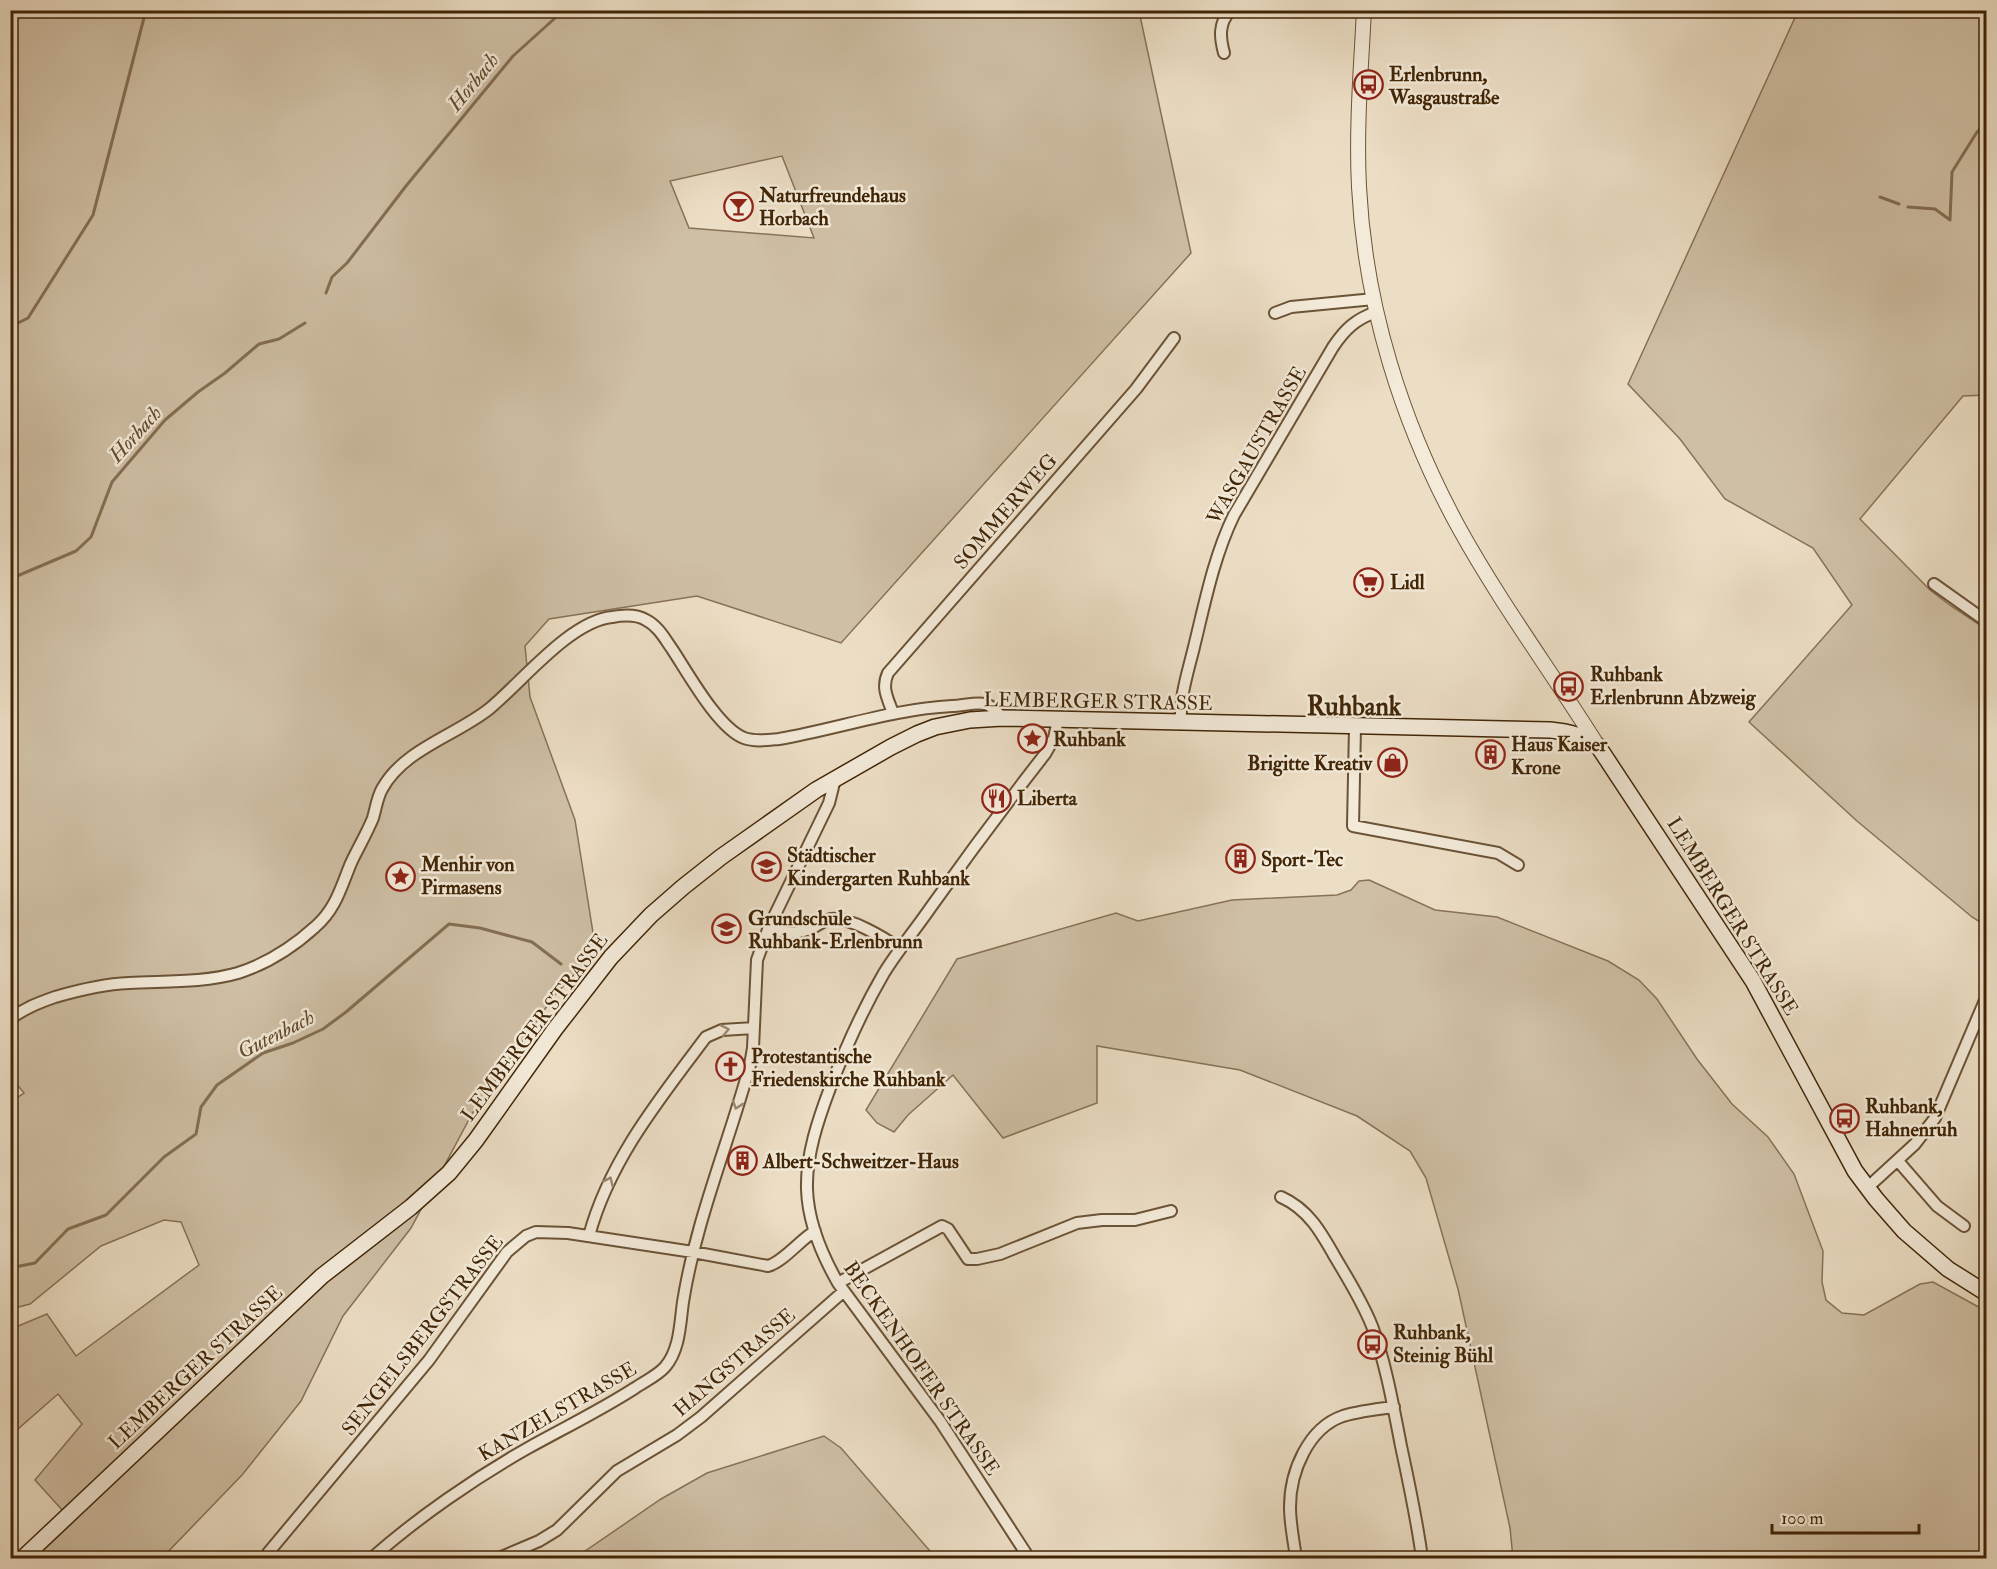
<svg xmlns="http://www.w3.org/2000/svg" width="1997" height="1569" font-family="'IM FELL Double Pica',serif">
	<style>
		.green { fill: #cfbfa5; stroke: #887256; stroke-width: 1.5; fill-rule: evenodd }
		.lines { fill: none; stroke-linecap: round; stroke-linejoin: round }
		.stream { stroke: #846e52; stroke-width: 3 }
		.minor-casing { stroke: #6b5336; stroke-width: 14 }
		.tertiary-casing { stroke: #6b5336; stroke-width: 16 }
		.secondary-casing { stroke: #402506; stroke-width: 18 }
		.minor { stroke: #f3ead9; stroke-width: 10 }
		.tertiary { stroke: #f3ead9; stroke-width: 14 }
		.secondary { stroke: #f3ead9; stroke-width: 15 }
		.oneway { stroke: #9a8870 }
		.labels { text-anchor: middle; stroke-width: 5; stroke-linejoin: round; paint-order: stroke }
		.poi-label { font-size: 20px; font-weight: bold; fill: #402506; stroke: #f3ead9; text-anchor: start }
		.street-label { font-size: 20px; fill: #402506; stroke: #f3ead9 }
		.water-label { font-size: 21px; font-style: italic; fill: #624a2c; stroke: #f3ead9 }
		.district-label { font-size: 26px; font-weight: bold; fill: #402506; stroke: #f3ead9 }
	</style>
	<rect width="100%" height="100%" fill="#ecdec5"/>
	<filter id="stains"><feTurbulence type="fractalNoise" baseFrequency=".00333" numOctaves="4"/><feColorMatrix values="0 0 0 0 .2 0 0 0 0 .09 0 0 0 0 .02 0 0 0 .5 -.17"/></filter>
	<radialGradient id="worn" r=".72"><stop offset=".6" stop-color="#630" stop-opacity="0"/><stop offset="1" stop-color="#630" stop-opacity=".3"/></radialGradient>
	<path class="green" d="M10 11H1139L1191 253 841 643 697 596 549 619 525 646 530 697 575 820 594 939 586 962 554 996 472 1114 411 1228 343 1316 301 1401 242 1475 162 1558H35L73 1522 35 1480 82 1424 58 1394 11 1435V1329L47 1314 76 1356 199 1265 181 1222 164 1220 101 1246 30 1304 11 1309V1102L24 1093 10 1076ZM782 156 814 238 689 228 670 181Z
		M1798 11H1986V395L1963 396 1860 519 1930 590 1951 606 1986 629V926L1972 917 1857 821 1749 722 1852 605 1813 548 1725 499 1680 439 1628 384Z
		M1369 880 1435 910 1497 917 1608 961 1639 980 1657 999 1697 1059 1732 1104 1768 1137 1794 1174 1823 1251 1822 1282 1826 1300 1842 1313 1864 1315 1920 1284 1933 1282 1986 1311V1558H1513L1510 1528 1458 1289 1426 1178 1410 1151 1357 1116 1240 1070 1097 1046V1103L1003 1138 953 1075 908 1115 894 1132 877 1123 866 1110 957 959 1116 913 1138 921 1232 900 1337 895 1351 890 1359 881Z
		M824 1436 841 1448 936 1558H575L661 1499 707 1473Z"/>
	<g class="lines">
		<path class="stream" d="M1880 197 1899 204
			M1908 207 1935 209 1950 220 1952 172 1977 132 1986 123
			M326 293 332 277 347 263 406 186 513 56 564 10
			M10 327 28 318 93 215 146 10
			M10 579 76 551 91 537 112 482 165 420 198 392 225 373 259 344 279 339 305 323
			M10 1268 35 1263 68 1229 106 1215 164 1157 196 1134 201 1107 217 1085 263 1053 293 1043 323 1029 346 1012 449 924 480 928 532 942 561 964"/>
		<defs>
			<path id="minor" d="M1224 53C1220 38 1218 23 1231 10
				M1275 313 1291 307 1374 299
				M1934 584 1986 621
				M893 713C888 699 881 688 888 673L1136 389 1174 338
				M1181 724C1179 698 1188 672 1194 647 1205 602 1214 556 1234 515L1333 347C1345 329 1356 319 1376 312
				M1355 727 1353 826 1498 853 1518 865
				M769 927C785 934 798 935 814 927 819 924 825 920 831 919 850 917 885 938 900 949
				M10 1019C25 1008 38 1003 55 997 79 990 104 984 129 983 165 981 203 983 238 973 266 964 293 947 315 927 336 909 341 887 351 863 358 848 367 833 373 818 376 808 377 798 382 789 404 749 455 736 489 709 521 683 570 621 612 617 623 615 636 614 646 620 658 626 665 639 672 649 688 673 718 728 744 738 755 742 768 740 779 739 837 729 893 709 952 706 962 706 975 702 985 704 993 706 997 712 1002 718
				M1898 1161 1937 1206 1964 1226
				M1867 1188 1915 1144 1935 1118 1986 998
				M1281 1197C1308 1209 1321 1232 1335 1257 1348 1279 1362 1301 1372 1326 1386 1364 1393 1405 1401 1446 1409 1483 1417 1521 1422 1558
				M589 1236C609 1161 660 1098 706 1037L722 1030 754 1028
				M838 1283 942 1226 948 1229 968 1259H977L1000 1254 1077 1223 1102 1220H1135L1171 1211
				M268 1553 429 1360 507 1252 526 1236 536 1232 568 1233 693 1252 768 1266C783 1262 800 1240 815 1231
				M372 1558C417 1518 475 1478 528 1448 564 1428 601 1410 635 1388 645 1381 657 1376 665 1367 680 1350 680 1323 683 1302 696 1220 728 1145 750 1065L753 1048 757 960 769 927 829 803 835 779
				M499 1558 539 1541 557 1530 617 1471 677 1435 701 1417 844 1291
				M1029 1558 940 1421 838 1283C822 1255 808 1223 807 1189 806 1155 818 1120 830 1088 845 1049 863 1009 884 973 898 950 916 929 931 907 968 855 1006 804 1045 754L1054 738 1058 720
				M1296 1558C1294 1542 1290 1525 1290 1507 1290 1472 1308 1428 1343 1416 1359 1411 1377 1409 1394 1407"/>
			<path id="tertiary" d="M1364 10C1361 69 1356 128 1359 187 1365 306 1402 424 1459 528 1501 604 1553 674 1598 746"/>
			<path id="secondary" d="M23 1558 322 1276 411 1207 449 1173 476 1140 555 1029 611 957 651 915 683 887 721 857 816 790 891 747 917 734 935 727 970 720 1002 718 1550 730C1569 732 1583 735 1598 746L1753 981 1855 1171 1876 1199 1904 1231 1948 1269 1986 1293"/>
		</defs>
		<use href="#minor" class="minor-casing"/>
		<use href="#tertiary" class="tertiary-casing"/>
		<use href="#secondary" class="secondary-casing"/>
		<use href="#minor" class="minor"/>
		<use href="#tertiary" class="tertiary"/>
		<use href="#secondary" class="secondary"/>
	</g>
	<defs><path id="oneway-chevron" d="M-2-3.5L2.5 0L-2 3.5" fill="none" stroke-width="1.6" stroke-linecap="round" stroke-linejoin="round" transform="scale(1.5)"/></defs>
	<g class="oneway">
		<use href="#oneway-chevron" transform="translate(725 1030) rotate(-11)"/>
		<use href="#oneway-chevron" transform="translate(737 1105) rotate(109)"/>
		<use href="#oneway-chevron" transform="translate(609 1181) rotate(-66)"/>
	</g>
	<defs>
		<symbol id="bus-ring" viewBox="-11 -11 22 22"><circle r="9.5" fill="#f3ead9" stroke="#8f2418" stroke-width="1.5"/><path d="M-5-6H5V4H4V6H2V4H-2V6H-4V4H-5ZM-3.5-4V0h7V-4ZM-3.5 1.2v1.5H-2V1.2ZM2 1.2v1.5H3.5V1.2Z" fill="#8f2418"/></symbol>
		<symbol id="bar-ring" viewBox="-11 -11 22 22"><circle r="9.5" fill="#f3ead9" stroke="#8f2418" stroke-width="1.5"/><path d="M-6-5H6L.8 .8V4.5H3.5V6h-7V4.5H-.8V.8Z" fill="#8f2418"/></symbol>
		<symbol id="supermarket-ring" viewBox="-11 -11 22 22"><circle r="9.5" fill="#f3ead9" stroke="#8f2418" stroke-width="1.5"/><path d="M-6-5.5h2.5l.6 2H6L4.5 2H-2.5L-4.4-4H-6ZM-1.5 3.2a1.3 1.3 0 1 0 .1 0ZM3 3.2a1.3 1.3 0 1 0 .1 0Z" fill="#8f2418"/></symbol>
		<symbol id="sight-ring" viewBox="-11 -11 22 22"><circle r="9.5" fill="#f3ead9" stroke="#8f2418" stroke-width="1.5"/><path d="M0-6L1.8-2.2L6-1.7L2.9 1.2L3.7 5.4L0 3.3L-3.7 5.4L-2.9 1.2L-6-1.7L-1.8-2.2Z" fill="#8f2418"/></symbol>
		<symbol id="building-ring" viewBox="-11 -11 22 22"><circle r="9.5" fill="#f3ead9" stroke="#8f2418" stroke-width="1.5"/><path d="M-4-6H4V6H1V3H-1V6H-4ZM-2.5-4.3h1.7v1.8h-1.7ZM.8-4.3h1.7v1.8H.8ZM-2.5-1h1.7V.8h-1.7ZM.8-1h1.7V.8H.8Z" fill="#8f2418"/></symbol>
		<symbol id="shop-ring" viewBox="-11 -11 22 22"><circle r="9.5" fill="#f3ead9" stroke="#8f2418" stroke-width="1.5"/><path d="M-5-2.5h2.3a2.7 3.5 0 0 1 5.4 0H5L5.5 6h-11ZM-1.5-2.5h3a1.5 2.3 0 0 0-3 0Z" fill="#8f2418"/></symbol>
		<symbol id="restaurant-ring" viewBox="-11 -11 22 22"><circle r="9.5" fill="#f3ead9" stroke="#8f2418" stroke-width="1.5"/><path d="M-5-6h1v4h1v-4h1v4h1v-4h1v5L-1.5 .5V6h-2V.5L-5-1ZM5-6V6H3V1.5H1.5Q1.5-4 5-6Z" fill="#8f2418"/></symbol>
		<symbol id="school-ring" viewBox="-11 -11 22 22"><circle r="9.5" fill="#f3ead9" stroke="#8f2418" stroke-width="1.5"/><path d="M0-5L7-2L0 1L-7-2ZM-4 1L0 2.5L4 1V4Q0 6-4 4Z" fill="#8f2418"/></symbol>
		<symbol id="church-ring" viewBox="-11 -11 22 22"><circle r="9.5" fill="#f3ead9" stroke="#8f2418" stroke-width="1.5"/><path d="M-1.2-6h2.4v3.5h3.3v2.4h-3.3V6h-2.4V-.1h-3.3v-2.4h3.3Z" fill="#8f2418"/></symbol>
	</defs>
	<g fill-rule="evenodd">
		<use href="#bus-ring" x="1352" y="68" width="33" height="33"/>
		<use href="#bar-ring" x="722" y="190" width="33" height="33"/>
		<use href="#supermarket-ring" x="1352" y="566" width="33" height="33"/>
		<use href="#bus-ring" x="1552" y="670" width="33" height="33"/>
		<use href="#sight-ring" x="1016" y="722" width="33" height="33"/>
		<use href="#building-ring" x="1474" y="738" width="33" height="33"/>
		<use href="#shop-ring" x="1376" y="746" width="33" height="33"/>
		<use href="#restaurant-ring" x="980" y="782" width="33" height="33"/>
		<use href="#building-ring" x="1224" y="842" width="33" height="33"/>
		<use href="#school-ring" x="750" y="850" width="33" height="33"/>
		<use href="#sight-ring" x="384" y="860" width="33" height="33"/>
		<use href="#school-ring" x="710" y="912" width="33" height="33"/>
		<use href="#church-ring" x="714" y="1050" width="33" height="33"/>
		<use href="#bus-ring" x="1828" y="1102" width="33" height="33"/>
		<use href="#building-ring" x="726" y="1144" width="33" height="33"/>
		<use href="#bus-ring" x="1356" y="1328" width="33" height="33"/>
	</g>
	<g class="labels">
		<g class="poi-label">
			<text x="1389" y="81">Erlenbrunn,<tspan x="1389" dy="23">Wasgaustraße</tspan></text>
			<text x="759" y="202">Naturfreundehaus<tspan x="759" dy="23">Horbach</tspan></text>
			<text x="1390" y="589">Lidl</text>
			<text x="1590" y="681">Ruhbank<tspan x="1590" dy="23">Erlenbrunn Abzweig</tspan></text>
			<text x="1053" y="746">Ruhbank</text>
			<text x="1511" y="751">Haus Kaiser<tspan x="1511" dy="23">Krone</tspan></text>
			<text x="1372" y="770" text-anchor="end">Brigitte Kreativ</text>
			<text x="1017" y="805">Liberta</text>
			<text x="787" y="862">Städtischer<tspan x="787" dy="23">Kindergarten Ruhbank</tspan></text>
			<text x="1261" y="866">Sport-Tec</text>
			<text x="421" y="871">Menhir von<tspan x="421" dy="23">Pirmasens</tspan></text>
			<text x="748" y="925">Grundschule<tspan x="748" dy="23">Ruhbank-Erlenbrunn</tspan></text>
			<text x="751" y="1063">Protestantische<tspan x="751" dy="23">Friedenskirche Ruhbank</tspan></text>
			<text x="1865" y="1113">Ruhbank,<tspan x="1865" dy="23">Hahnenruh</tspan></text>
			<text x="763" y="1168">Albert-Schweitzer-Haus</text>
			<text x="1393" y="1339">Ruhbank,<tspan x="1393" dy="23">Steinig Bühl</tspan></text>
		</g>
		<g class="street-label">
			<text transform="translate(1256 445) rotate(-60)" y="7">WASGAUSTRASSE</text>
			<text transform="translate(1005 511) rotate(-49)" y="7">SOMMERWEG</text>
			<text transform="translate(1098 701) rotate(1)" y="7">LEMBERGER STRASSE</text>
			<text transform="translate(1733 916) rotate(58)" y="7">LEMBERGER STRASSE</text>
			<text transform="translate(534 1027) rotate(-53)" y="7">LEMBERGER STRASSE</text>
			<text transform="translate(422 1335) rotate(-52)" y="7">SENGELSBERGSTRASSE</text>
			<text transform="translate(734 1362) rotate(-41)" y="7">HANGSTRASSE</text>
			<text transform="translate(195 1367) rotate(-43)" y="7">LEMBERGER STRASSE</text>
			<text transform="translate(922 1368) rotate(55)" y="7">BECKENHOFER STRASSE</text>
			<text transform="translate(557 1411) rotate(-30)" y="7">KANZELSTRASSE</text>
		</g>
		<g class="water-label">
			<text transform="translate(473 82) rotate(-51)" y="7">Horbach</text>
			<text transform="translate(135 434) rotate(-48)" y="7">Horbach</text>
			<text transform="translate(276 1034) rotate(-27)" y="7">Gutenbach</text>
		</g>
		<g class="district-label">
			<text x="1354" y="715">Ruhbank</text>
		</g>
	</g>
	<rect width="1997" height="1569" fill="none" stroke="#ecdec5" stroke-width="36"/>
	<rect x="12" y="12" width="1973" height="1545" fill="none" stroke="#402506" stroke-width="3"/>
	<rect x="18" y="18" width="1961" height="1533" fill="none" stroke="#402506" stroke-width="1.5"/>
	<path d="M1772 1524v9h147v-9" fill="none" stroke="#402506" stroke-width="3"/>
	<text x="1781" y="1524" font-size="18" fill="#402506" stroke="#f3ead9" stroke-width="4.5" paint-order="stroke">100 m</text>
	<rect width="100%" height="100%" filter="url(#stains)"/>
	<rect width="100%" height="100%" fill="url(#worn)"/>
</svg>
